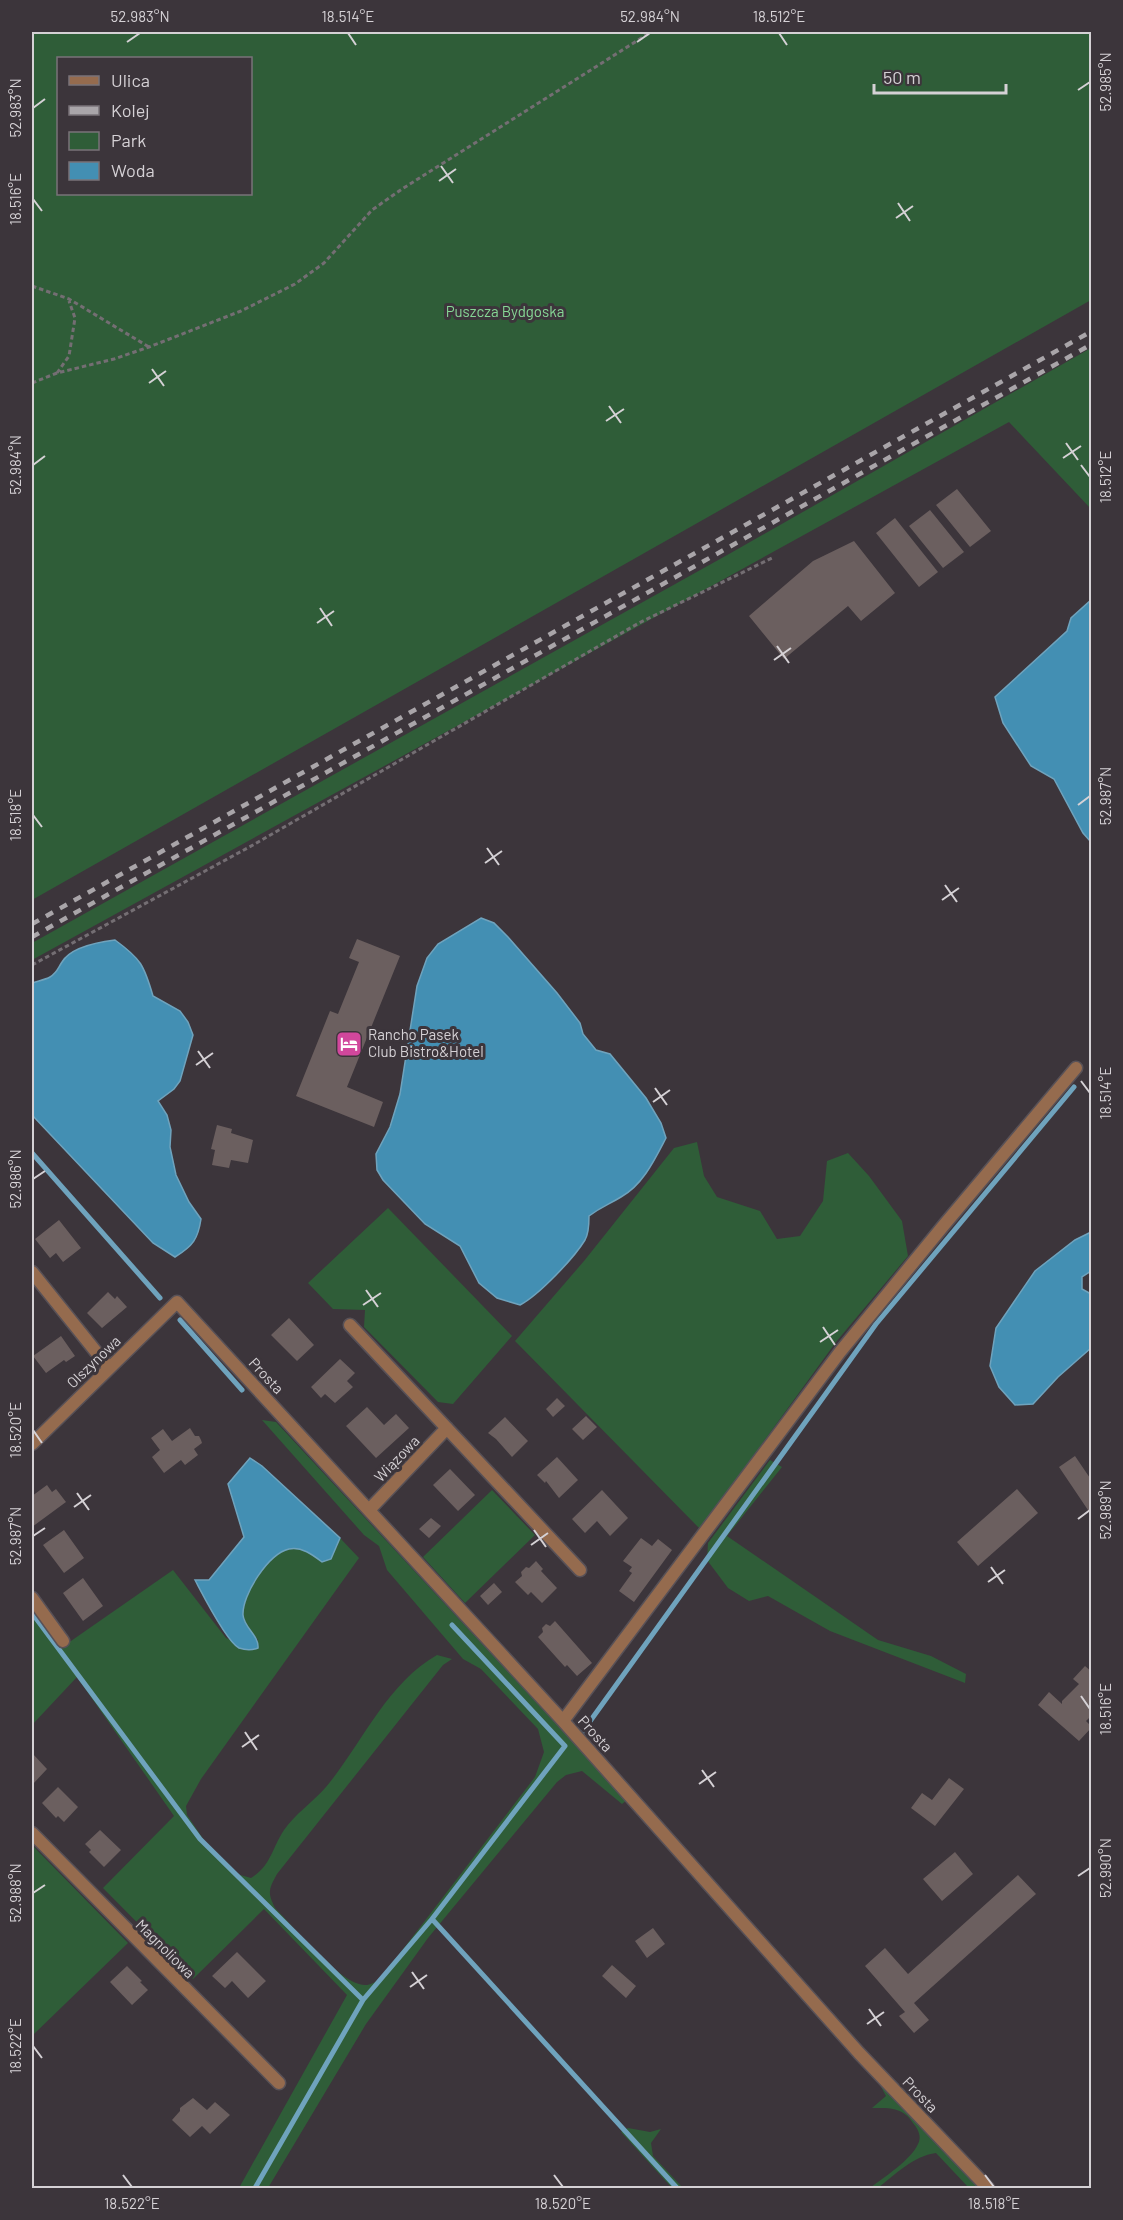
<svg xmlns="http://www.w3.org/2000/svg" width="1123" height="2220" font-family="Barlow,sans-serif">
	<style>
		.green { fill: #2f5d38; fill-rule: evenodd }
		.water { fill: #438fb3; stroke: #6fa3bd; stroke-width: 1.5 }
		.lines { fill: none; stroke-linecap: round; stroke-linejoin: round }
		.stream { stroke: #6fa3bd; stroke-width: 5 }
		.building { fill: #6b5f5f }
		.street-casing { stroke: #585157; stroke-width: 15 }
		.path { stroke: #746e73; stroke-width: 3; stroke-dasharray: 4.5 3; stroke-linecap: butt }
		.street { stroke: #956b4e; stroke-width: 12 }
		.rail { stroke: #a9a5a9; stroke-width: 4.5; stroke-dasharray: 8 8; stroke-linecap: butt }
		.ticks { fill: none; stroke: #d5d1d5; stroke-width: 2 }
		.labels { text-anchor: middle; stroke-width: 6; stroke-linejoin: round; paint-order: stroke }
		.park-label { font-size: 15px; fill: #86d795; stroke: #3c353b }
		.poi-label { font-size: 15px; fill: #d5d1d5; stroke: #3c353b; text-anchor: start }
		.street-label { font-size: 15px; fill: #d5d1d5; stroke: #3c353b }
		.neatline { fill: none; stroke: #d5d1d5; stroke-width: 2 }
		.ticks-label { font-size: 15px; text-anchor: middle; fill: #d5d1d5 }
	</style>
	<rect width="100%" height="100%" fill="#3c353b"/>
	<path class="green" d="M32 32H1091V300L32 900ZM58 58H250V194H58Z
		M1091 348V509L1009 422 32 960V943L729 554Z
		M697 1142 704 1176 717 1197 760 1211 777 1239 800 1236 823 1201 827 1161 848 1153 869 1176 902 1221 908 1256 836 1342 700 1529 515 1341 584 1261 674 1148Z
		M388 1208 512 1336 453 1404 438 1402 364 1327 365 1310 333 1309 308 1283Z
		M262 1420 276 1422 627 1800 622 1804 582 1771 566 1775 557 1782 428 1938 366 2024 268 2188H239L347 1995 264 1909 193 1979 103 1888 174 1816 77 1677 32 1725V1613L58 1650 173 1570 226 1638 233 1641 238 1648 258 1640C254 1634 244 1624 243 1617 240 1596 268 1555 288 1549 301 1546 314 1555 323 1562L337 1547 340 1538 359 1558 201 1779 186 1806 187 1815 210 1849 224 1863 237 1874 251 1878C271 1866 272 1848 284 1830 295 1814 313 1802 326 1787 362 1744 386 1684 437 1655L452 1659 443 1665 277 1874C269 1889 267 1892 275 1908 294 1927 334 1977 359 1984 368 1987 374 1983 381 1978L535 1777 544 1752 538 1729 481 1669 463 1659 387 1570 379 1546 364 1535Z
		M770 1460 782 1467 727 1536 878 1640 931 1656 966 1674 965 1683 830 1631 768 1596 749 1601 728 1588 707 1560 708 1543Z
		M492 1490 535 1535 465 1603 423 1557Z
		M32 1845 128 1943 34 2034 32 2031Z
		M879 2083 893 2093 982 2188H969L936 2153C913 2156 896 2174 878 2188H870C883 2178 912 2159 918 2144 922 2136 918 2129 913 2123 903 2107 889 2108 872 2108L886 2096Z
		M628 2128 650 2132 661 2129 651 2143 653 2156 683 2188H672L621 2132Z"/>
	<path class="water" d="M1091 600V842L1083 833 1054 779 1031 766 1003 723 995 697 1067 631 1071 618Z
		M481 918 494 923 508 937 557 993 580 1023 583 1034 596 1050 610 1054 646 1098 661 1123 666 1138C655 1159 643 1185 621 1197 608 1205 602 1206 589 1216 589 1224 589 1233 585 1240 574 1258 539 1295 520 1305L497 1298 479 1283 460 1246 425 1224 383 1180 377 1170 376 1154 390 1127 400 1094 417 986 427 958 438 944Z
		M115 940C141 959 144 965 153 996L180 1011 188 1022 193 1035 180 1081 174 1089 158 1101 167 1115 171 1130 170 1147 176 1175 189 1202 201 1219C198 1239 193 1246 175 1257L153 1243 32 1115V983C37 981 45 980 50 977 57 973 58 968 62 962 71 947 99 942 115 940Z
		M1091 1232V1271L1082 1277V1289L1091 1294V1348L1058 1377 1033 1404 1015 1405 999 1387 990 1366 996 1328 1035 1271 1075 1240Z
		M250 1458 262 1466 340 1538 331 1559 322 1562C313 1555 301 1546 289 1549 268 1554 242 1595 243 1615 244 1628 259 1635 258 1648 253 1650 245 1650 239 1648 226 1641 203 1595 195 1580H209L244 1537 228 1484Z"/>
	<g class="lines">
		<path class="stream" d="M32 1153 160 1298
			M180 1320 242 1390
			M32 1613 200 1839 363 2000 255 2188
			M583 1731 876 1324 1074 1087
			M432 1919 565 1746 452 1625
			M363 2000 432 1919 677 2188"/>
	</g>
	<path class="building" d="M957 489 991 531 970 547 936 505Z
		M930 510 964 552 943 568 909 526Z
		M895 518 938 572 919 587 876 533Z
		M854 541 895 593 861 621 848 606 784 659 749 616 813 561Z
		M357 939 400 956 347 1087 383 1102 374 1127 296 1096 330 1011 338 1014 359 962 349 958Z
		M217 1125 232 1129 231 1133 253 1140 248 1163 231 1160 229 1168 212 1165 215 1150 211 1149Z
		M59 1220 81 1248 63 1262 56 1253 50 1258 35 1239Z
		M108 1292 115 1299 117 1296 127 1307 102 1328 87 1313Z
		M289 1318 314 1345 297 1361 271 1335Z
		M61 1336 75 1356 66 1362 64 1360 46 1373 33 1356Z
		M340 1359 355 1373 347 1381 353 1387 335 1403 325 1394 321 1398 311 1387Z
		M557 1398 565 1406 553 1417 546 1409Z
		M367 1407 384 1425 396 1414 409 1428 376 1458 346 1426Z
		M586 1416 597 1427 583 1440 572 1429Z
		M505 1417 528 1441 512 1457 496 1439 488 1433Z
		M190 1428 195 1436H199L201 1440 202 1443 194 1449 198 1455 185 1465 181 1460 164 1473 152 1457 160 1450 151 1438 163 1429 172 1441Z
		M1075 1456 1092 1481V1516L1059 1467Z
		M557 1457 578 1480 559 1498 546 1481 545 1483 537 1475Z
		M450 1469 475 1495 458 1511 433 1485Z
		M47 1485 52 1492 56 1489 66 1502 32 1527V1496Z
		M1017 1489 1038 1513 978 1566 957 1542Z
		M602 1490 628 1518 610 1536 597 1521 585 1533 572 1519Z
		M431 1518 441 1526 429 1538 419 1529Z
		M64 1530 84 1558 64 1573 43 1545Z
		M641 1538 652 1546 658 1539 672 1550 634 1602 619 1591 632 1573 629 1571 632 1567 623 1561Z
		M536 1561 543 1569 541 1571 557 1588 542 1603 531 1592 528 1595 515 1582 522 1576 521 1572 526 1567 529 1568Z
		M83 1578 103 1606 83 1621 63 1593Z
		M494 1583 502 1592 488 1605 480 1596Z
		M555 1621 592 1663 577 1676 567 1665 565 1667 538 1637 543 1632 542 1628 546 1624 550 1626Z
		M1085 1666 1092 1672V1715L1086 1721 1092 1727 1079 1741 1038 1705 1049 1692 1062 1704V1701L1079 1684 1073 1679Z
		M32 1753 47 1769 32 1785Z
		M949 1778 964 1789 935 1826 911 1808 922 1793 932 1800Z
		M58 1787 78 1807 64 1822 58 1816 56 1818 42 1803Z
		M100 1830 121 1850 104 1867 89 1852 91 1850 85 1844Z
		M955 1852 973 1874 942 1901 923 1879Z
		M1018 1875 1036 1894 914 2003 929 2020 914 2033 899 2016 905 2012 865 1966 885 1948 908 1974Z
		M653 1928 665 1944 647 1958 635 1941Z
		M237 1952 266 1981 248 1998 232 1981 225 1988 212 1976Z
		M612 1965 636 1986 626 1998 602 1976Z
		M127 1966 142 1981 140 1982 148 1990 132 2005 110 1982Z
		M193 2098 207 2110 215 2102 230 2115 210 2134 202 2126 190 2137 172 2120 180 2111V2108Z"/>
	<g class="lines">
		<defs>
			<path id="street" d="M32 1272 109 1368
				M350 1325 580 1570
				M32 1444 177 1302 563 1721 859 2053 988 2188
				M369 1510 447 1428
				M32 1598 63 1641
				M563 1721 840 1352 944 1225 1076 1068
				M32 1833 279 2083"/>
		</defs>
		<use href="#street" class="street-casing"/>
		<path class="path" d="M32 286 69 299 149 347
			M57 373 69 356 75 318 69 301
			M32 383 57 373 114 359 149 347 241 311 295 284 324 263 372 210 402 189 651 32
			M32 965 253 845 639 623 772 558"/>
		<use href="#street" class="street"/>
		<path class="rail" d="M32 924 1092 331
			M32 937 1092 344"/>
	</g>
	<path class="ticks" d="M348 33 356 45M779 33 787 45M127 42 140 33M637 42 650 33M1078 90 1090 82M33 108 45 99M441 166 453 183M439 181 456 169M33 199 42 211M898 203 910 221M896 218 913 206M152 369 164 386M149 383 166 371M609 406 621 423M606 421 624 409M1066 443 1078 460M1063 458 1081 446M33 465 45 456M1081 465 1090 477M320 608 332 626M317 623 334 611M777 646 789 663M774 660 791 648M1078 805 1090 796M33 815 42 827M487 848 499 865M485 863 502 851M945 885 957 902M942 900 959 888M198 1051 210 1068M196 1065 213 1053M1081 1081 1090 1093M655 1088 667 1105M653 1102 670 1090M33 1179 45 1171M366 1290 378 1307M363 1305 381 1293M823 1327 835 1345M820 1342 838 1330M33 1430 42 1443M77 1493 89 1510M74 1507 91 1495M1078 1519 1090 1510M534 1530 546 1547M33 1536 45 1528M531 1545 548 1533M991 1567 1003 1584M988 1582 1005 1570M1081 1696 1090 1709M245 1732 257 1750M242 1747 259 1735M702 1770 714 1787M699 1784 716 1772M1078 1876 1090 1868M33 1893 45 1885M412 1972 424 1989M410 1987 427 1975M869 2009 881 2026M867 2024 884 2012M33 2046 42 2058M123 2175 132 2187M554 2175 563 2187M985 2175 994 2187"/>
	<defs>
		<symbol id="hotel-square" viewBox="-11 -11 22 22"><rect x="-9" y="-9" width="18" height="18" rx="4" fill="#d1479c" stroke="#3c353b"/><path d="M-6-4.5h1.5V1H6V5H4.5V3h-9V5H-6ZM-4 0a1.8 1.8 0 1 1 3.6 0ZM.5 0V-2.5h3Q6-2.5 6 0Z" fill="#fff"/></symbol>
	</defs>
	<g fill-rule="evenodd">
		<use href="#hotel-square" x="334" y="1029" width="30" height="30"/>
	</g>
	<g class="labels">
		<g class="park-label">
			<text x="505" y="317">Puszcza Bydgoska</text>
		</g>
		<g class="poi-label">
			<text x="368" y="1040">Rancho Pasek<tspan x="368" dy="17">Club Bistro&amp;Hotel</tspan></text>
		</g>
		<g class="street-label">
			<text transform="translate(94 1362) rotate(-44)" y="5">Olszynowa</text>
			<text transform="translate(266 1376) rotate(47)" y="5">Prosta</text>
			<text transform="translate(397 1459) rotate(-46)" y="5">Wiązowa</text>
			<text transform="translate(595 1734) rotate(48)" y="5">Prosta</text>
			<text transform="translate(165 1949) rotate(45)" y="5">Magnoliowa</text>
			<text transform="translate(920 2095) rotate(46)" y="5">Prosta</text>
		</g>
	</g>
	<rect width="1123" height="2220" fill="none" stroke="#3c353b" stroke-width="66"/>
	<rect x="57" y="57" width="195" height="138" fill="#3c353b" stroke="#797379" stroke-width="1.5"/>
	<rect x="69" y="76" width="30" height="9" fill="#956b4e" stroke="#797379" stroke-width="1.5"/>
	<text x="111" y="87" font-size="18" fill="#d5d1d5">Ulica</text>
	<rect x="69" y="106" width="30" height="9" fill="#a9a5a9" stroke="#797379" stroke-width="1.5"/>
	<text x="111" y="117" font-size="18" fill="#d5d1d5">Kolej</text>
	<rect x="69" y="132" width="30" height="18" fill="#2f5d38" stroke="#797379" stroke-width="1.5"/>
	<text x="111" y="147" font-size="18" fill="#d5d1d5">Park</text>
	<rect x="69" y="162" width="30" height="18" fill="#438fb3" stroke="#797379" stroke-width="1.5"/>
	<text x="111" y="177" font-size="18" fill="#d5d1d5">Woda</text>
	<path d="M874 84v9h132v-9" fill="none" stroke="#d5d1d5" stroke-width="3"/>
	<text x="883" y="84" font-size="18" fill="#d5d1d5" stroke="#3c353b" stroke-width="4.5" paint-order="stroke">50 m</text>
	<rect x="33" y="33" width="1057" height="2154" class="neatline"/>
	<g class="ticks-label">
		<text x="140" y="22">52.983°N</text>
		<text x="348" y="22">18.514°E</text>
		<text x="650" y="22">52.984°N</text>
		<text x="779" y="22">18.512°E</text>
		<text transform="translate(1106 82) rotate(-90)" y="5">52.985°N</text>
		<text transform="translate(16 108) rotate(-90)" y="5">52.983°N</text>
		<text transform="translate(16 199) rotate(-90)" y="5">18.516°E</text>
		<text transform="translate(16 465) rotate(-90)" y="5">52.984°N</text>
		<text transform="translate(1106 477) rotate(-90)" y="5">18.512°E</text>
		<text transform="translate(1106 796) rotate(-90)" y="5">52.987°N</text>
		<text transform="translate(16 815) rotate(-90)" y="5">18.518°E</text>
		<text transform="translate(1106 1093) rotate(-90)" y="5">18.514°E</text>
		<text transform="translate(16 1179) rotate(-90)" y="5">52.986°N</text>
		<text transform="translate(16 1430) rotate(-90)" y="5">18.520°E</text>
		<text transform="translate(1106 1510) rotate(-90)" y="5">52.989°N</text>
		<text transform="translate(16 1536) rotate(-90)" y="5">52.987°N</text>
		<text transform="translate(1106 1709) rotate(-90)" y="5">18.516°E</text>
		<text transform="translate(1106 1868) rotate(-90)" y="5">52.990°N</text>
		<text transform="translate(16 1893) rotate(-90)" y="5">52.988°N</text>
		<text transform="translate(16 2046) rotate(-90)" y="5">18.522°E</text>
		<text x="132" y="2209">18.522°E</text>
		<text x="563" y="2209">18.520°E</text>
		<text x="994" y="2209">18.518°E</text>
	</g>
</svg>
